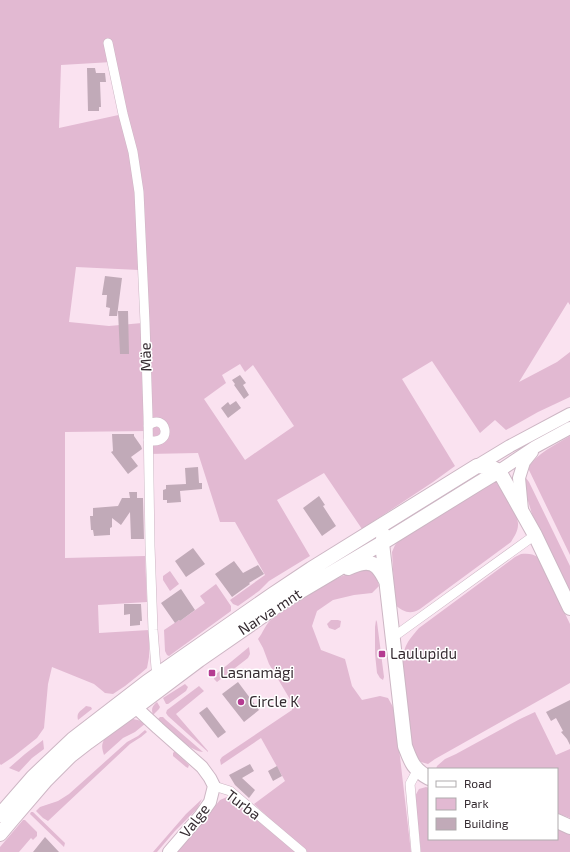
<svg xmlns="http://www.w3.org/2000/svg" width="570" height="852" font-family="'Exo 2',sans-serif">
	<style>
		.green { fill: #e2b9d2; fill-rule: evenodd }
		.building { fill: #c1aab8 }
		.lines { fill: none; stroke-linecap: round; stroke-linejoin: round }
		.street-casing { stroke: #cdb6c4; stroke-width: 10 }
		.secondary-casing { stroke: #cdb6c4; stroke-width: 14 }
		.primary-casing { stroke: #cdb6c4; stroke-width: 16 }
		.street { stroke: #fff; stroke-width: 9 }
		.secondary { stroke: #fff; stroke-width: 12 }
		.primary { stroke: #fff; stroke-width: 14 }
		.poi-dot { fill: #b43c91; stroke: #fff; stroke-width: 1.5 }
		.labels { text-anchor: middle; stroke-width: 3; stroke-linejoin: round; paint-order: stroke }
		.street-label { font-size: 15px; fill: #362c32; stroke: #fff }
		.poi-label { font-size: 15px; fill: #362c32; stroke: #fff; text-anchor: start }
	</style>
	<rect width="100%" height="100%" fill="#fae2f0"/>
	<path class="green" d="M0 0H570V305L568 302 519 382 557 362 570 352V397L538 412 506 430 495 420 480 433 432 361 402 379 455 466 433 482 362 529 324 473 277 500 310 556 269 581 259 591 238 606 233 604 230 600 265 575 235 522H220L198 453 148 454V431L65 432V558L145 556 147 602 98 605 99 633 149 630V657L147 668 140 674 125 686 113 694 105 693 94 684 52 667 48 684 44 728 37 738 13 757 1 765 0 764ZM112 62 123 114 59 128 61 65ZM76 267 139 270 142 323 109 326 69 322ZM240 364 245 372 253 365 294 426 245 460 204 399 226 383 222 375Z
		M570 436V555L528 468C537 453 555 445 570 436Z
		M526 478 529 482 570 566V592L532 514 525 491 523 480Z
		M491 482H496C502 490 519 515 518 525 518 531 514 537 511 542L420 609C410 615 404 612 395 605L392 552 395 545 401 538Z
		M521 554C528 553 533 554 538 557L570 624V683L435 759 428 764 421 762 416 755 410 741 402 663C404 645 408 641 419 628L515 557Z
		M368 569C376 572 377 579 379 586L372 593 354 595 333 600 317 611 312 626 321 650 345 659 352 686 362 700 380 696 388 698 393 707 397 731 411 852H307L288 836 254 804 285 781 261 738 221 765 220 760 222 757 292 710 293 706 291 701 269 664 263 648 258 639C263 633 266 623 272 619 280 612 289 607 298 602 317 590 345 570 368 569Z
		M170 571 179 584 170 591 163 580V576Z
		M216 584 231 606V611L169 656 167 655 165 651 164 630 179 620 180 621 205 603 200 596Z
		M331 620H338L341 621 340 627 335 630 329 628 327 624Z
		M376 620 377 622 384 677 383 680 380 678 377 673 375 654V627Z
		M249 647 250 654 248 658 217 682 214 679 215 675Z
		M185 684 188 687 186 691 168 704H166L163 698Z
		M199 686 204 691 176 714 208 751V752L168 716 166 713 167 710Z
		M157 702 160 707 159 709 153 715C151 709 152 706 157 702Z
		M86 706 91 707 92 709 78 720C76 712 81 711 86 706Z
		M535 712 556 755 570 749V818L557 813V769H436L437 766 445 759 456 754 520 719Z
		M160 717H163L166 720 203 752C187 750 169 729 158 719Z
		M133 719 142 721 146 723 135 732 123 738 104 755C103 751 101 747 103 742 106 734 125 721 133 719Z
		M145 730 147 732 141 737 130 744 48 821 43 818 36 811 40 807 58 801 69 794 127 742 138 736Z
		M43 740 44 749 32 758 19 772 9 768 25 754Z
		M174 752H175L189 765 188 768 186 767 173 756V753Z
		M426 787 429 788V839H557V828L570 834V852H421L415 796 419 789Z
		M227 797 232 799 295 852H177L220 800Z
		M202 799 197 809 175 831 157 852H153L186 814Z
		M31 812H33L65 843 64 847 30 814Z
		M23 820H25L37 832V836L33 840 31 838 19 852H0V847Z"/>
	<path class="building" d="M87 68H95L96 73H105L106 82H100L101 107H99V111H88Z
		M105 276 122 278 117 316H109L110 308 106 307 107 295H102Z
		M118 311H128L129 354H120Z
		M240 375 246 383 243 385 249 395 244 399 234 385 235 384 232 380Z
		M236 401 241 408 228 418 221 408 228 402 230 405Z
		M112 434H134V436L141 446 142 449 131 457 138 466 128 474 111 452 113 451Z
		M198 467 199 483H202V489L180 491 181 502 167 503V500H163V490L166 489V485L186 484 185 468Z
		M129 492H137V498H143L144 539H131L130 512 121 525 112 518V527L110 528V535L94 536 93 530H91L90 516H93V508L118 506 122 498H130Z
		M319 496 325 505 323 506 336 526 322 536 303 508Z
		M193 548 205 564 186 577 175 561Z
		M234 561 243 573 258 565 264 574 249 583 250 584 232 597 215 574Z
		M181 589 195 610 180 621 179 620 175 623 161 603Z
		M124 604H141L142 621H140V625L130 626V614L124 615Z
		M238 682 259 710 244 722 222 694Z
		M570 700V745L567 739 561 732 563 731 556 718 551 721 546 712Z
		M207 707 226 732 218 738 199 713Z
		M250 764 254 771 242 778 255 790 249 798 235 785 229 775Z
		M277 766 282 776 273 781 268 771Z
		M45 837 59 852H33Z"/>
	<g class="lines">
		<defs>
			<path id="street" d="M108 43 123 114 133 152 139 192 145 322 148 416 150 546 153 630 156 668 162 676
				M148 426C166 410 175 447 148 440
				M392 638 535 535
				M214 786 230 791 302 852
				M416 852 410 784 417 771"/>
			<path id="secondary" d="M477 466 510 446 570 414
				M499 471 535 447 570 428
				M522 510 519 478 524 462 532 452
				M130 702 158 728 202 767 210 778 214 786 210 802 200 816 169 852"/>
			<path id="primary" d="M384 535 382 543 405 746C411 762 413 769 429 778
				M348 568C357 564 369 559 377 567 381 571 384 577 386 581
				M0 815 33 777 73 739 147 682 272 595 311 569 477 466 491 467 499 471 535 535 570 608
				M557 821 570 827
				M0 834 10 822 46 780 70 756 88 742 135 708 199 660 284 601 382 543 479 483 499 471"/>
		</defs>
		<use href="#street" class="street-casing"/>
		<use href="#secondary" class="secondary-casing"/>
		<use href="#primary" class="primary-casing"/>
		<use href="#street" class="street"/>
		<use href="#secondary" class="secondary"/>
		<use href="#primary" class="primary"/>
	</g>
	<g class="poi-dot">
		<rect x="378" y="650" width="8" height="8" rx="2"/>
		<rect x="208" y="669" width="8" height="8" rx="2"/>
		<circle cx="241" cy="702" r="4"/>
	</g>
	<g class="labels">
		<g class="street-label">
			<text transform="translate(146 357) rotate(-92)" y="5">Mäe</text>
			<text transform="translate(270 612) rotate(-33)" y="5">Narva mnt</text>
			<text transform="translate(243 805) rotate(37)" y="5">Turba</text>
			<text transform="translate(195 821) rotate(-52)" y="5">Valge</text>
		</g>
		<g class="poi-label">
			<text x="390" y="659">Laulupidu</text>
			<text x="220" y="678">Lasnamägi</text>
			<text x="249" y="707">Circle K</text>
		</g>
	</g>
	<rect x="428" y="768" width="130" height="72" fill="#ffffff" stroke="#afabad"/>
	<rect x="436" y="781" width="20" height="6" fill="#ffffff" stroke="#afabad"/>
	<text x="464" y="788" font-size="12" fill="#362c32">Road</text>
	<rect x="436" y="798" width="20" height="12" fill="#e2b9d2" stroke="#afabad"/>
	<text x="464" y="808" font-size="12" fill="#362c32">Park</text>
	<rect x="436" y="818" width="20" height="12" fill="#c1aab8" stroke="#afabad"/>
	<text x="464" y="828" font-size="12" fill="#362c32">Building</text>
</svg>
